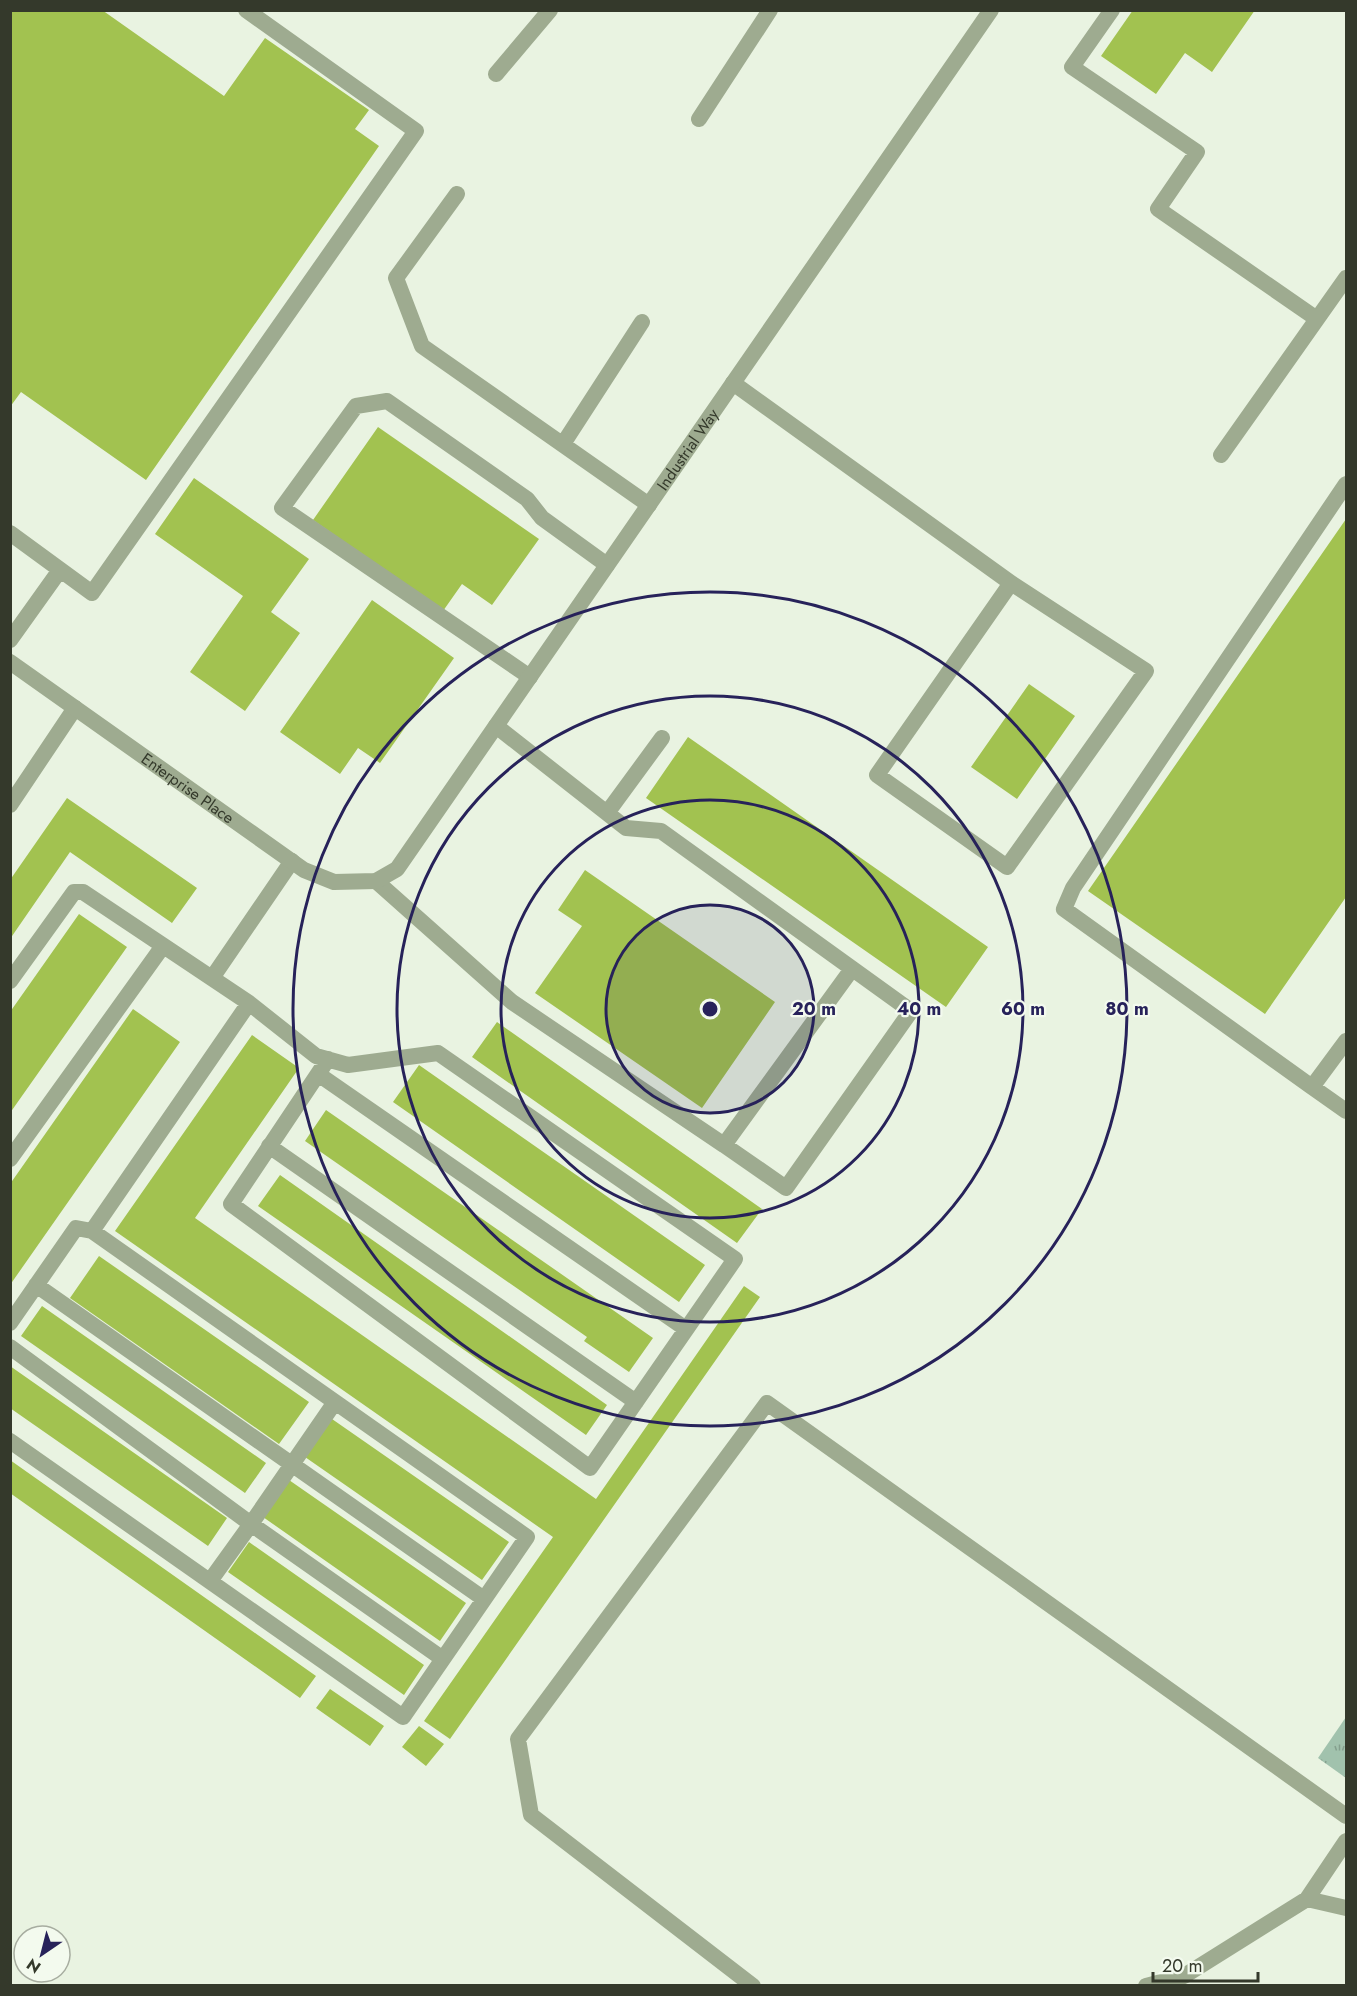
<svg xmlns="http://www.w3.org/2000/svg" width="1357" height="1996" font-family="Jost,sans-serif">
	<style>
		.grass { fill: url(#grass-tufts) }
		.building { fill: #a2c250 }
		.lines { fill: none; stroke-linecap: round; stroke-linejoin: round }
		.service { stroke: #9eab90; stroke-width: 16 }
		.minor { stroke: #9eab90; stroke-width: 16 }
		.ring { fill: none; stroke: #27225a; stroke-width: 3 }
		.labels { text-anchor: middle; stroke-width: 4.5; stroke-linejoin: round; paint-order: stroke }
		.street-label { font-size: 16px; fill: #34392b; stroke: #f3faee }
		.centre { fill: #27225a; stroke: #f3faee; stroke-width: 3 }
		.ring-label { font-size: 18px; text-anchor: middle; font-weight: bold; fill: #27225a; stroke: #f3faee; stroke-width: 4.5; stroke-linejoin: round; paint-order: stroke }
	</style>
	<defs>
		<pattern id="grass-tufts" width="24" height="20" patternUnits="userSpaceOnUse" patternTransform="scale(1.5)"><rect width="24" height="20" fill="#a1c2ad"/><path d="M3 7l-1-3M5 7V3M7 7l1-3M15 17l-1-3M17 17v-4M19 17l1-3" fill="none" stroke="#849f8d"/></pattern>
	</defs>
	<rect width="100%" height="100%" fill="#e9f3e1"/>
	<path class="grass" d="M1346 1717V1778L1318 1758Z"/>
	<path class="building" d="M10 10H102L224 96 265 38 369 110 355 129 379 146 146 480 21 392 10 407Z
		M1133 10H1255L1212 72 1185 53 1156 94 1101 56Z
		M378 427 539 539 492 605 462 584 443 611 313 520Z
		M194 478 309 559 271 612 300 633 245 711 190 672 243 596 155 534Z
		M1346 519V897L1265 1014 1088 891Z
		M372 600 454 658 380 763 358 748 340 774 280 732Z
		M1029 684 1075 716 1017 799 971 767Z
		M688 737 988 947 946 1007 646 798Z
		M67 798 197 888 172 923 70 852 10 939V880Z
		M585 870 775 1002 702 1108 535 993 582 926 558 910Z
		M79 914 127 947 10 1113V1012Z
		M133 1009 180 1042 10 1285V1184Z
		M497 1022 762 1209 737 1243 472 1057Z
		M252 1035 299 1068 195 1218 596 1499 744 1286 760 1297 450 1739 424 1721 553 1537 115 1231Z
		M419 1065 705 1265 679 1302 393 1102Z
		M326 1110 653 1338 629 1372 584 1341 587 1337 305 1141Z
		M280 1175 607 1405 586 1435 258 1206Z
		M99 1256 309 1402 279 1444 70 1298Z
		M42 1306 266 1463 245 1493 21 1336Z
		M10 1366 227 1518 208 1546 10 1408Z
		M332 1419 509 1542 482 1580 305 1457Z
		M10 1460 316 1676 300 1698 10 1493Z
		M289 1480 466 1603 440 1641 263 1517Z
		M249 1542 424 1665 404 1695 228 1572Z
		M330 1689 384 1726 370 1746 316 1708Z
		M419 1726 444 1744 426 1766 402 1747Z"/>
	<g class="lines">
		<path class="service" d="M1112 10 1072 67 1197 152 1158 209 1317 319
			M496 74 550 10
			M699 119 770 10
			M457 194 396 278 422 346 649 505
			M733 383 1011 583 877 775 1007 867 1146 671 1011 583
			M563 444 642 322
			M1221 455 1346 278
			M1346 484 1073 888 1064 909 1312 1087 1346 1041
			M10 533 92 593 416 131 246 10
			M10 640 60 570
			M530 677 282 508 356 406 387 401 527 499 542 518 607 565
			M496 726 626 828 661 831 911 1011 786 1188 724 1145
			M10 805 75 708
			M607 813 662 738
			M376 881 512 1002 724 1145 852 969
			M212 978 292 861
			M10 981 74 892H83L249 1003 92 1231 527 1537 403 1717 10 1441
			M249 1003 316 1056 348 1065 438 1053 735 1259 590 1468 231 1204 328 1059
			M318 1074 686 1329
			M1312 1087 1346 1111
			M269 1146 636 1402
			M10 1159 163 946
			M36 1285 484 1599
			M10 1323 76 1228 92 1231
			M10 1347 251 1524 335 1402
			M210 1581 251 1524 443 1659
			M1307 1899 1346 1908
			M753 1986 531 1815 518 1739 767 1403 1346 1816
			M1146 1986 1184 1976 1307 1899 1346 1841"/>
		<path class="minor" id="s1" d="M10 662 304 870 334 882 376 881 397 869 991 10"/>
	</g>
	<circle cx="710" cy="1009" r="104" fill="#27225a" fill-opacity=".12"/>
	<g class="ring">
		<circle cx="710" cy="1009" r="104"/>
		<circle cx="710" cy="1009" r="209"/>
		<circle cx="710" cy="1009" r="313"/>
		<circle cx="710" cy="1009" r="417"/>
	</g>
	<g class="labels">
		<g class="street-label">
			<text dy="6" stroke="none"><textPath href="#s1" startOffset="969">Industrial Way</textPath></text>
			<text dy="6" stroke="none"><textPath href="#s1" startOffset="218">Enterprise Place</textPath></text>
		</g>
	</g>
	<circle cx="710" cy="1009" r="9" class="centre"/>
	<g class="ring-label">
		<text x="814" y="1015">20 m</text>
		<text x="919" y="1015">40 m</text>
		<text x="1023" y="1015">60 m</text>
		<text x="1127" y="1015">80 m</text>
	</g>
	<rect width="1357" height="1996" fill="none" stroke="#34392b" stroke-width="24"/>
	<g transform="translate(42 1954) rotate(215)"><circle r="28" fill="#f3faee" stroke="#a7ada0" stroke-width="1.5"/>
	<path d="M0-4.5L10 22L0 15L-10 22Z" fill="#27225a"/>
	<text y="-9" font-size="16" font-weight="bold" text-anchor="middle" fill="#34392b">N</text>
	</g>
	<path d="M1153 1972v9h105v-9" fill="none" stroke="#34392b" stroke-width="3"/>
	<text x="1162" y="1972" font-size="18" fill="#34392b" stroke="#f3faee" stroke-width="4.5" paint-order="stroke">20 m</text>
</svg>
